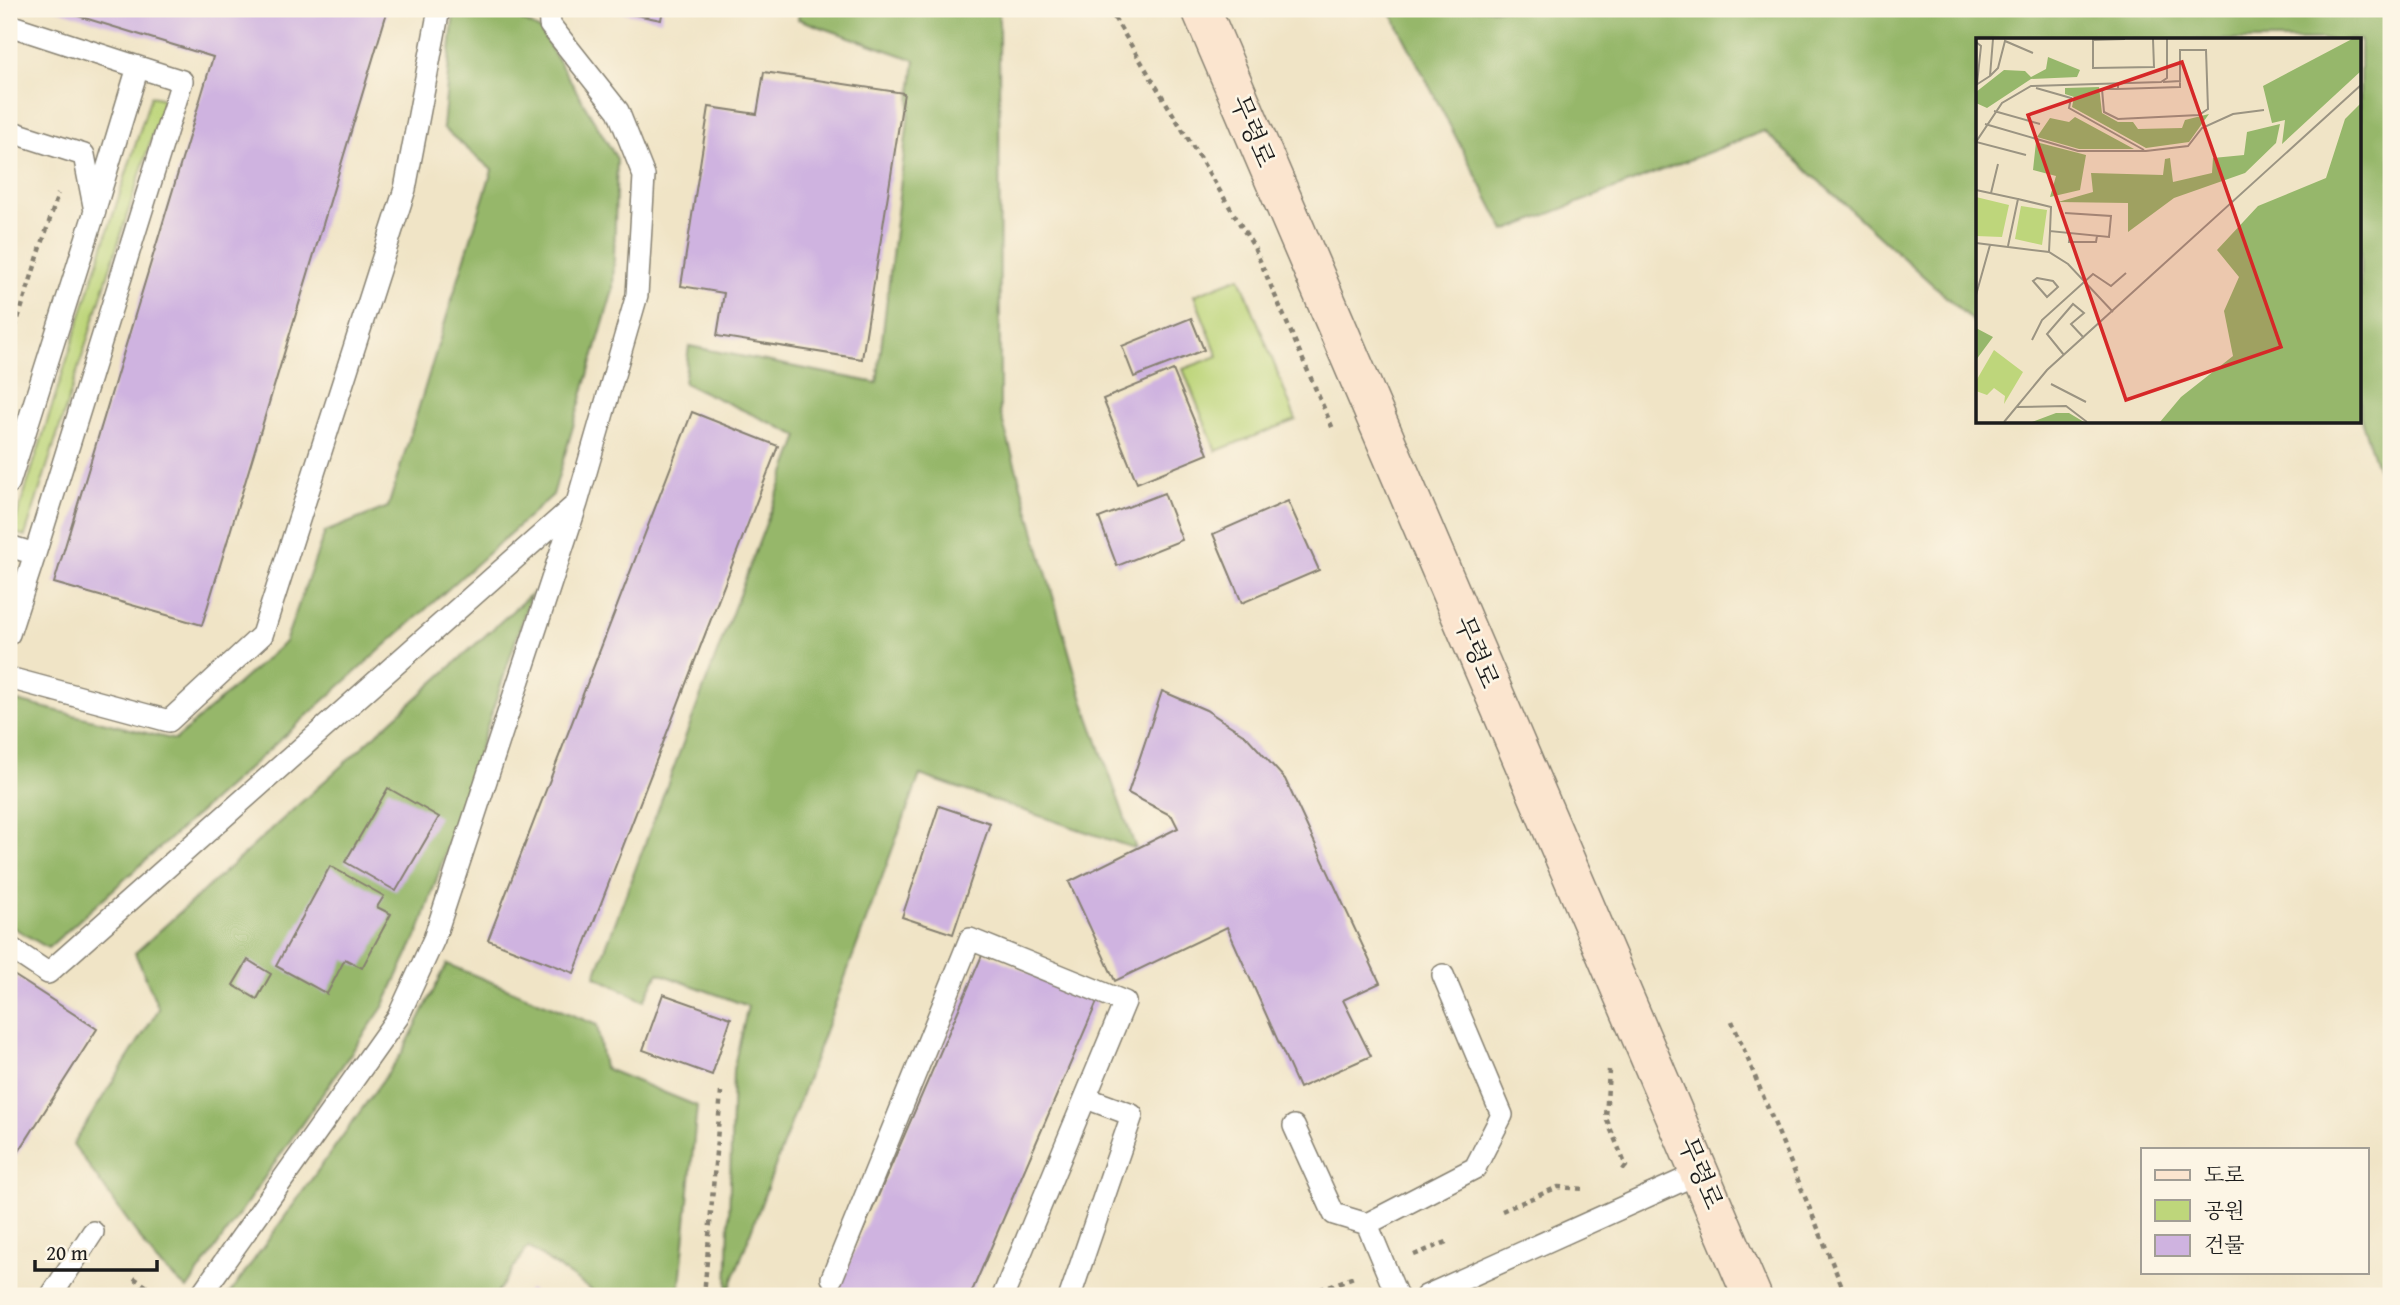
<svg xmlns="http://www.w3.org/2000/svg" width="2400" height="1305" font-family="'Gentium Book Plus','Noto Serif KR',serif">
	<style>
		.green { fill: #bed67b; stroke: #6d794c; stroke-width: 2 }
		.forest { fill: #96b76b; stroke: #596a44; stroke-width: 2 }
		.building { fill: #cfb3e0 }
		.lines { fill: none; stroke-linecap: round; stroke-linejoin: round }
		.lane-casing { stroke: #868071; stroke-width: 24 }
		.secondary-casing { stroke: #868071; stroke-width: 41 }
		.path { stroke: #868071; stroke-width: 4.5; stroke-dasharray: 5 5; stroke-linecap: butt }
		.lane { stroke: #fff; stroke-width: 21 }
		.secondary { stroke: #fbe5cf; stroke-width: 38 }
		.labels { text-anchor: middle; stroke-width: 5; stroke-linejoin: round; paint-order: stroke }
		.street-label { font-size: 26px; fill: #1c1c1c; stroke: #fcf5e5 }
		.inset-road { fill: none; stroke: #9b9482; stroke-width: 2 }
		.view { fill: #d62828; fill-opacity: 0.15; stroke: #d62828; stroke-width: 3.5 }
		.inset-edge { fill: none; stroke: #1c1c1c; stroke-width: 3.5 }
	</style>
	<rect width="100%" height="100%" fill="#fcf5e5"/>
	<filter id="ink" filterUnits="userSpaceOnUse"><feTurbulence type="fractalNoise" baseFrequency=".0143" numOctaves="2"/><feDisplacementMap in="SourceGraphic" scale="14" xChannelSelector="R" yChannelSelector="G"/><feConvolveMatrix kernelMatrix="1 2 1 2 8 2 1 2 1" color-interpolation-filters="sRGB"/></filter>
	<filter id="wash" filterUnits="userSpaceOnUse"><feTurbulence type="fractalNoise" baseFrequency=".00686" numOctaves="4" result="noise"/><feDisplacementMap in="SourceGraphic" scale="28" xChannelSelector="R" yChannelSelector="G"/><feGaussianBlur stdDeviation="1.57" result="paint"/><feColorMatrix in="noise" values="0 0 0 0 0 0 0 0 0 0 0 0 0 0 0 0 0 1.4 0 .05"/><feComposite in="paint" operator="in"/></filter>
	<g filter="url(#wash)">
		<rect width="100%" height="100%" fill="#f0e4c6"/>
		<path class="green" d="M151 96 164 99 25 536 12 532Z
			M1240 277 1296 420 1216 451 1183 369 1218 356 1194 295Z"/>
		<path class="forest" d="M454 9H502L540 30 617 159 613 290 553 495 48 948 9 925V699L175 740 285 642 325 532 388 507 492 170 443 128Z
			M800 9H999L1000 412 1083 700 1136 849 920 775 727 1296 733 1070 748 1006 658 973 644 1001 595 976 799 436 684 383 689 346 877 383 915 60 798 19Z
			M1389 9H2391V509L2360 416V40H1978V326L1764 131 1505 231Z
			M531 594 420 929 383 1007 187 1289 157 1262 73 1144 159 1009 135 953Z
			M447 964 597 1025 604 1068 697 1106 679 1296H600L528 1247 495 1296H228L402 1053Z"/>
		<g id="blocks">
			<path class="building" d="M55 9H388L202 625 54 583 213 57Z
				M606 9H663L661 20Z
				M764 72 904 93 862 359 717 336 724 293 681 286 709 107 757 114Z
				M1191 318 1204 350 1134 377 1122 346Z
				M1173 370 1208 454 1137 483 1103 399Z
				M692 412 778 446 574 973 488 940Z
				M1164 493 1182 540 1117 566 1099 518Z
				M1288 501 1319 570 1242 603 1213 534Z
				M1162 691 1206 710 1246 736 1285 779 1380 983 1343 1000 1371 1056 1299 1088 1227 927 1115 981 1069 882 1178 828 1172 816 1128 793Z
				M388 788 439 817 396 891 345 862Z
				M939 806 990 823 953 934 902 917Z
				M330 866 384 896 377 907 391 914 362 968 345 959 327 994 276 966Z
				M983 953 1097 1002 970 1296H835Z
				M248 960 271 974 257 999 233 985Z
				M9 972 97 1029 9 1167Z
				M663 994 731 1018 712 1075 643 1050Z
				M529 1289 541 1296H524Z"/>
		</g>
	</g>
	<g filter="url(#ink)">
		<use href="#blocks" fill-opacity="0" stroke="#868071" stroke-width="2"/>
		<g class="lines">
			<defs>
				<path id="lane" d="M9 25 138 67 95 209
					M9 131 84 155 95 211 9 483
					M9 546 35 554 182 81 138 67
					M9 634 35 554
					M9 678 169 721 262 635 405 189 439 9
					M9 947 48 973 575 505
					M1294 1126 1334 1214 1367 1224
					M832 1278 970 939 1125 1002 1003 1296
					M51 1296 93 1232
					M200 1296 398 1017 434 939 577 503 637 295 644 176 618 111 550 25 549 9
					M1070 1296 1132 1115 1086 1098
					M1397 1296 1367 1224 1475 1168 1502 1115 1443 975
					M1426 1296 1701 1172"/>
				<path id="secondary" d="M1201 9 1752 1296"/>
			</defs>
			<use href="#lane" class="lane-casing"/>
			<use href="#secondary" class="secondary-casing"/>
			<path class="path" d="M1109 9 1254 247 1333 429
				M9 347 58 194
				M1732 1021 1846 1296
				M1609 1070 1606 1118 1626 1166 1622 1171
				M1502 1211 1558 1187 1584 1189
				M1414 1255 1449 1241
				M134 1278 161 1296
				M704 1296 721 1092
				M1301 1296 1357 1276"/>
			<use href="#lane" class="lane"/>
			<use href="#secondary" class="secondary"/>
		</g>
	</g>
	<g class="labels">
		<g class="street-label">
			<text transform="translate(1253 131) rotate(67)" y="9">무령로</text>
			<text transform="translate(1477 652) rotate(67)" y="9">무령로</text>
			<text transform="translate(1701 1173) rotate(67)" y="9">무령로</text>
		</g>
	</g>
	<g transform="translate(1976 38)">
		<rect width="385" height="385" fill="#f0e4c6"/>
		<path d="M0 159 33 167 26 199 0 198ZM45 168 71 172 66 207 39 201ZM18 312 47 334 28 366 29 358 18 350 11 357 0 353V343Z" fill="#bed67b"/>
		<path d="M376 1H385V33L306 106 309 82 296 85 287 48ZM72 19 104 32 101 39 55 41 11 70 0 65V54L28 32 49 33 55 39 70 31ZM123 49 126 75 142 84H157L162 91 206 90 209 82 233 76 213 104 170 110 96 69 98 59 89 56V50ZM385 65V384H184L205 359 257 318 248 273 263 239 241 212 282 168 350 140 369 81ZM99 79 158 111H103L61 99 74 80 93 84ZM304 86 300 105 269 135 198 160 152 194V165L82 164 117 154 115 135 187 137 189 121 194 120 197 144 236 135 237 120 268 117 271 94ZM60 104 110 117 104 152 74 159 80 138 57 132ZM0 290 17 299 0 322ZM80 375H93L108 384H56Z" fill="#96b76b"/>
		<path class="inset-road" d="M117 1V30L178 29 177 1M117 2 149 1M0 4 5 8 1 46M14 38 22 30 29 3 57 15M0 47 14 38 17 1M142 47V51L204 49V43M60 50 95 60 93 70 168 112M142 51H126L128 74 142 81 223 77 232 71 230 12H204V43L187 44M18 73 64 86M9 86 102 113H170L212 108 226 90 257 76 288 72M50 117 0 104 26 65 55 48 185 44 191 40V1M0 152 42 161 32 208M15 155 22 126M42 161 75 169 74 193M94 196 93 204H120L121 198M0 205 73 214 92 226 137 274M73 214 74 193 133 199 135 178 89 175M61 240 77 243 82 249 71 259 57 243ZM0 257 14 207M56 302 66 282 117 236 135 248 150 235M88 317 71 296 97 266 108 275 95 286 108 300M75 346 110 364M40 369 90 368 111 384M28 384 71 332 385 47"/>
		<path class="view" d="M206 24 305 309 150 362 52 77Z"/>
		<rect width="385" height="385" class="inset-edge"/>
	</g>
	<rect width="2400" height="1305" fill="none" stroke="#fcf5e5" stroke-width="35"/>
	<rect x="2141" y="1148" width="228" height="126" fill="#fcf5e5" stroke="#a29e95" stroke-width="2"/>
	<rect x="2155" y="1170" width="35" height="10" fill="#fbe5cf" stroke="#a29e95" stroke-width="2"/>
	<text x="2204" y="1182" font-size="21" fill="#1c1c1c">도로</text>
	<rect x="2155" y="1200" width="35" height="21" fill="#bed67b" stroke="#a29e95" stroke-width="2"/>
	<text x="2204" y="1218" font-size="21" fill="#1c1c1c">공원</text>
	<rect x="2155" y="1235" width="35" height="21" fill="#cfb3e0" stroke="#a29e95" stroke-width="2"/>
	<text x="2204" y="1252" font-size="21" fill="#1c1c1c">건물</text>
	<path d="M35 1260v10h122v-10" fill="none" stroke="#1c1c1c" stroke-width="3.5"/>
	<text x="46" y="1260" font-size="21" fill="#1c1c1c" stroke="#fcf5e5" stroke-width="5" paint-order="stroke">20 m</text>
</svg>
